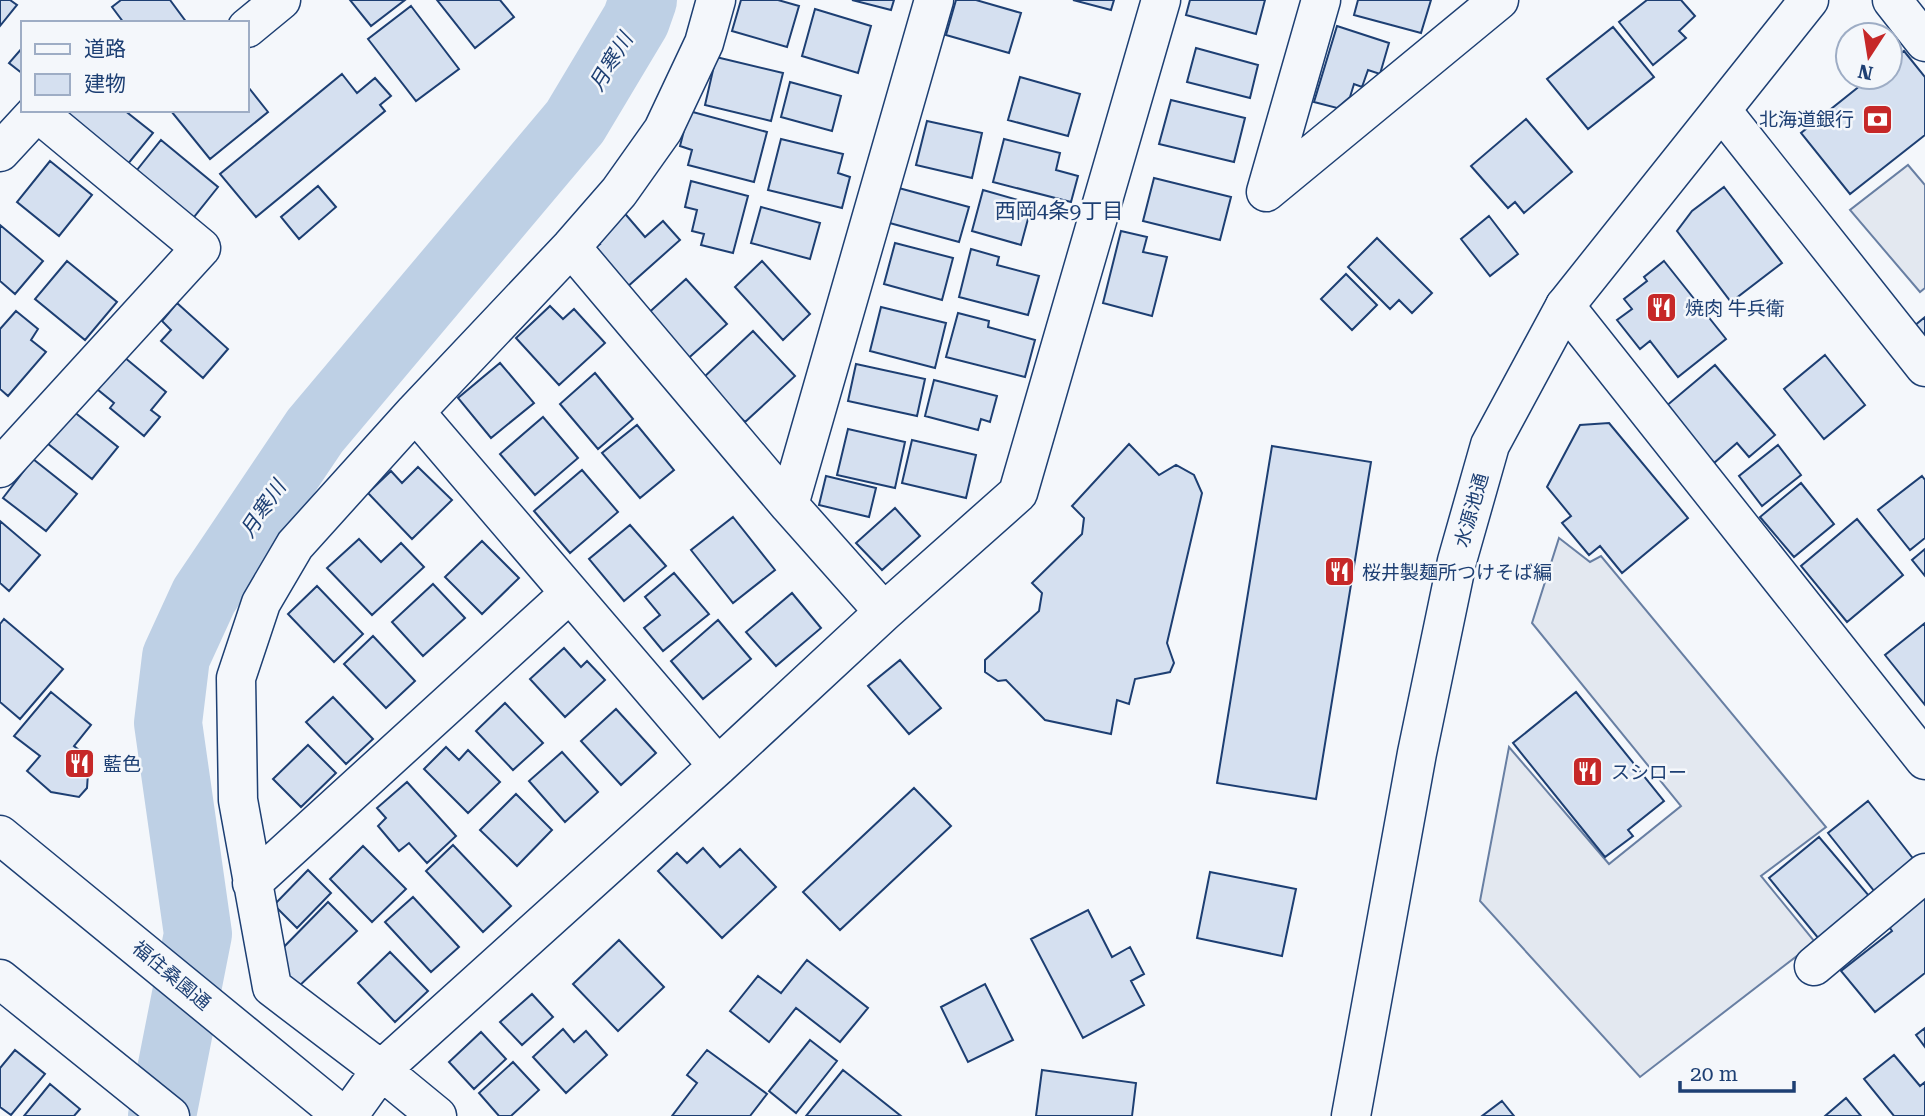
<svg xmlns="http://www.w3.org/2000/svg" width="1925" height="1116" font-family="'Roboto Serif','Noto Sans JP',serif">
	<style>
		.parking { fill: #e3e8f0; stroke: #687fa3; stroke-width: 2 }
		.lines { fill: none; stroke-linecap: round; stroke-linejoin: round }
		.river { stroke: #bed0e5; stroke-width: 68 }
		.building { fill: #d5e0f0; stroke: #1d3f73; stroke-width: 2 }
		.minor-casing { stroke: #1d3f73; stroke-width: 41 }
		.major-casing { stroke: #1d3f73; stroke-width: 41 }
		.minor { stroke: #f4f7fb; stroke-width: 38 }
		.major { stroke: #f4f7fb; stroke-width: 38 }
		.labels { text-anchor: middle; stroke-width: 5; stroke-linejoin: round; paint-order: stroke }
		.poi-label { font-size: 19px; fill: #1d3f73; stroke: #f4f7fb; text-anchor: start }
		.street-label { font-size: 19px; fill: #1d3f73; stroke: #f4f7fb }
		.water-label { font-size: 21px; font-style: italic; fill: #1d3f73; stroke: #f4f7fb }
		.neighbourhood-label { font-size: 21px; fill: #1d3f73; stroke: #f4f7fb }
	</style>
	<rect width="100%" height="100%" fill="#f4f7fb"/>
	<path class="parking" d="M1908 165 1925 185V288L1920 292 1850 210Z
		M1559 538 1590 562 1601 556 1826 827 1761 876 1815 942 1640 1077 1480 901 1509 747 1609 864 1681 806 1532 623Z"/>
	<g class="lines">
		<path class="river" d="M162 1116 198 934 168 723 176 657 204 596 315 431 575 122 636 20 643 0"/>
	</g>
	<path class="building" d="M0 0H10L17 5 0 26Z
		M121 0H170L187 23H124L112 7Z
		M350 0H405L371 26Z
		M437 0H500L514 17 475 48Z
		M741 0H778L799 6 787 47 732 31Z
		M852 0H894L891 10Z
		M956 0H976L1021 13 1009 53 946 35Z
		M1073 0H1114L1111 10Z
		M1190 0H1265L1256 34 1186 15Z
		M1358 0H1431L1421 33 1354 15Z
		M1647 0H1681L1695 16 1679 31 1686 38 1653 65 1619 22Z
		M411 6 459 69 416 101 368 39Z
		M815 9 871 26 858 73 802 56Z
		M1337 26 1389 43 1380 74 1368 70 1362 87 1354 84 1350 97 1337 108 1314 102Z
		M1613 27 1654 77 1588 129 1547 79Z
		M23 47V74L9 63Z
		M1196 48 1258 65 1250 98 1187 82Z
		M1904 51 1925 77V135L1850 194 1801 133 1871 77H1890V62Z
		M716 57 783 73 771 121 705 105Z
		M342 74 357 93 375 78 391 96 380 105 385 111 256 217 220 174Z
		M1020 77 1080 94 1068 136 1008 120Z
		M790 82 841 96 832 131 781 117Z
		M249 88 268 112 210 159 171 111 247 110V90Z
		M1171 100 1245 118 1234 162 1159 144Z
		M57 110H124L153 133 123 170Z
		M689 111 767 132 754 182 688 165 692 150 680 146Z
		M1526 119 1572 172 1524 213 1515 202 1508 208 1471 166Z
		M927 121 982 133 972 178 916 165Z
		M781 139 843 154 838 173 850 177 842 208 768 190Z
		M1004 139 1060 153 1056 170 1078 176 1071 202 993 182Z
		M161 140 218 187 190 222 133 175Z
		M50 161 92 195 59 236 17 202Z
		M1154 178 1231 197 1220 240 1143 221Z
		M691 181 748 196 733 253 701 245 704 234 692 231 697 210 685 207Z
		M318 186 336 207 299 239 281 217Z
		M895 187 969 207 959 242 886 222Z
		M1724 187 1782 263 1731 302 1677 231 1692 211Z
		M983 190 1032 204 1021 245 972 231Z
		M761 207 820 223 810 259 751 243Z
		M621 209 645 237 663 221 680 240 626 288 592 250 600 244 592 235Z
		M1489 216 1518 254 1490 276 1461 239Z
		M0 225 43 261 15 294 0 281Z
		M1121 231 1147 237 1143 252 1167 257 1152 316 1103 303Z
		M1377 238 1432 293 1412 313 1399 300 1390 309 1348 267Z
		M895 243 953 258 942 300 884 284Z
		M971 249 999 257 997 265 1039 276 1028 315 959 297Z
		M67 261 117 302 85 340 35 299Z
		M762 261 810 314 783 340 735 287Z
		M1664 261 1726 339 1678 377 1650 341 1640 349 1617 320 1632 309 1624 299 1647 281 1644 277Z
		M1346 274 1377 305 1352 330 1321 299Z
		M686 279 727 324 684 362 644 317Z
		M177 303 228 349 203 378 161 341 171 330 162 321Z
		M550 306 563 319 574 309 605 343 559 385 516 338Z
		M881 307 946 323 935 368 870 351Z
		M16 311 38 329 31 340 46 352 8 396 0 389V329Z
		M958 313 989 321 988 327 1035 340 1025 377 946 357Z
		M1925 317V352L1908 331Z
		M753 331 795 376 745 422 703 378Z
		M1825 355 1865 405 1824 439 1784 389Z
		M124 357 166 392 151 410 160 417 144 436 110 408 114 403 97 389Z
		M500 363 534 403 491 438 458 398Z
		M856 364 925 379 917 416 848 401Z
		M1715 365 1775 435 1749 457 1737 443 1714 463 1665 407Z
		M595 373 633 419 598 449 560 404Z
		M934 380 997 396 990 422 981 419 978 430 925 416Z
		M73 411 118 447 92 479 47 443Z
		M543 417 578 458 535 495 500 454Z
		M1609 423 1688 518 1622 573 1600 546 1589 555 1562 523 1571 516 1547 487 1580 425Z
		M637 425 674 470 640 498 602 453Z
		M848 429 905 442 895 488 837 475Z
		M912 440 976 455 966 498 902 483Z
		M1129 444 1159 475 1176 465 1194 475 1202 493 1167 643 1174 663 1170 672 1135 679 1129 704 1117 700 1111 734 1045 720 1006 680 998 681 985 672V660L1039 611 1042 593 1032 583 1082 534 1084 518 1072 506Z
		M1778 445 1801 475 1762 506 1739 476Z
		M1272 446 1371 462 1316 799 1217 783Z
		M33 459 77 494 46 531 3 498Z
		M418 467 452 500 412 539 368 493 391 471 402 483Z
		M582 470 618 512 570 553 534 511Z
		M826 476 876 488 869 517 819 505Z
		M1922 476 1925 480V538L1910 550 1878 510Z
		M1801 483 1834 524 1794 557 1760 517Z
		M895 508 920 536 882 570 856 543Z
		M733 517 775 570 733 603 691 550Z
		M1857 519 1903 575 1847 622 1801 566Z
		M0 521 40 555 9 591 0 583Z
		M630 525 666 566 624 601 589 559Z
		M359 539 381 562 401 543 424 567 372 615 327 568Z
		M482 541 519 578 482 614 445 577Z
		M1925 549V576L1912 560Z
		M674 573 709 614 663 651 644 628 660 615 645 597Z
		M433 584 465 618 423 656 392 622Z
		M317 586 363 634 334 662 288 614Z
		M792 593 821 628 776 666 746 632Z
		M4 619 63 669 20 719 0 702V624Z
		M718 620 751 659 703 699 671 661Z
		M1925 623V705L1885 655Z
		M373 636 415 681 386 708 344 664Z
		M564 648 581 667 587 661 605 680 565 717 530 679Z
		M900 660 941 708 909 734 868 686Z
		M51 692 91 725 74 746 89 758 87 788 79 797 51 792 27 771 40 756 14 736Z
		M1576 692 1664 801 1628 830 1633 836 1605 857 1513 743Z
		M333 697 373 739 346 764 306 722Z
		M505 703 543 743 513 770 476 731Z
		M616 709 656 753 621 785 581 741Z
		M308 745 336 773 301 807 273 779Z
		M446 747 459 760 468 750 500 782 468 813 424 769Z
		M562 752 598 792 565 822 529 781Z
		M407 782 456 836 427 863 409 843 399 851 378 826 386 818 377 808Z
		M914 788 951 826 840 930 803 892Z
		M516 794 552 830 517 866 480 830Z
		M1868 801 1915 861 1875 892 1828 833Z
		M1819 837 1870 897 1819 939 1769 878Z
		M453 845 511 906 483 932 426 871Z
		M363 846 406 889 372 922 330 879Z
		M703 848 720 867 740 849 776 887 722 938 658 871 677 853 687 863Z
		M308 870 331 893 297 928 274 905Z
		M1210 872 1296 889 1282 956 1197 938Z
		M1925 895V973L1875 1012 1841 971 1892 931 1888 925Z
		M413 897 459 947 431 972 385 922Z
		M328 902 357 931 296 989 275 956Z
		M1088 910 1112 957 1130 947 1144 974 1131 981 1144 1005 1083 1038 1031 939Z
		M619 940 664 987 618 1031 573 984Z
		M390 952 428 991 395 1022 358 983Z
		M807 960 868 1008 840 1042 796 1008 769 1042 730 1011 758 976 781 993Z
		M985 984 1013 1040 968 1062 941 1007Z
		M532 994 553 1017 522 1045 500 1022Z
		M1925 1028V1047L1916 1035Z
		M563 1029 574 1042 586 1031 607 1055 566 1093 533 1057Z
		M481 1032 506 1059 474 1089 449 1062Z
		M810 1040 837 1061 796 1113 769 1091Z
		M15 1050 45 1074 11 1115 0 1107V1068Z
		M707 1050 767 1094 750 1116H672L697 1083 687 1075Z
		M1894 1055 1920 1086 1925 1082V1116H1894L1864 1079Z
		M513 1062 539 1090 511 1116H499L479 1093Z
		M843 1070 901 1116H806Z
		M1042 1070 1136 1083 1132 1116H1036Z
		M50 1084 80 1109 74 1116H24Z
		M1846 1098 1861 1116H1825Z
		M1502 1101 1514 1116H1482Z"/>
	<g class="lines">
		<defs>
			<path id="minor" d="M1321 0 1266 192 1499 0
				M1892 0 1925 42
				M247 28 281 0
				M1722 111 1925 367
				M0 152 37 112 201 248 0 468
				M571 247 789 505
				M1565 306 1925 760
				M415 412 718 766
				M884 612 789 505 934 0
				M252 883 570 593
				M1814 966 1925 873
				M0 979 170 1116
				M348 1116 381 1070 718 766 884 612 1018 493 1161 0
				M437 1116 381 1070 272 987 238 800 236 678 261 603 295 545 415 412 571 247 619 192 663 130 704 43 716 0"/>
			<path id="major" d="M0 835 343 1116
				M1351 1116 1417 753 1457 561 1490 445 1565 306 1809 0"/>
		</defs>
		<use href="#minor" class="minor-casing"/>
		<use href="#major" class="major-casing"/>
		<use href="#minor" class="minor"/>
		<use href="#major" class="major"/>
	</g>
	<defs>
		<symbol id="bank-square" viewBox="-11 -11 22 22"><rect x="-9" y="-9" width="18" height="18" rx="4" fill="#c62828" stroke="#f4f7fb"/><path d="M-6-4H6V4H-6ZM0-2.3a2.3 2.3 0 1 0 0 4.6a2.3 2.3 0 1 0 0-4.6Z" fill="#fff"/></symbol>
		<symbol id="restaurant-square" viewBox="-11 -11 22 22"><rect x="-9" y="-9" width="18" height="18" rx="4" fill="#c62828" stroke="#f4f7fb"/><path d="M-5-6h1v4h1v-4h1v4h1v-4h1v5L-1.5 .5V6h-2V.5L-5-1ZM5-6V6H3V1.5H1.5Q1.5-4 5-6Z" fill="#fff"/></symbol>
	</defs>
	<g fill-rule="evenodd">
		<use href="#bank-square" x="1860" y="102" width="35" height="35"/>
		<use href="#restaurant-square" x="1644" y="290" width="35" height="35"/>
		<use href="#restaurant-square" x="1322" y="554" width="35" height="35"/>
		<use href="#restaurant-square" x="62" y="746" width="35" height="35"/>
		<use href="#restaurant-square" x="1570" y="754" width="35" height="35"/>
	</g>
	<g class="labels">
		<g class="poi-label">
			<text x="1854" y="126" text-anchor="end">北海道銀行</text>
			<text x="1685" y="315">焼肉 牛兵衛</text>
			<text x="1362" y="579">桜井製麺所つけそば編</text>
			<text x="103" y="771">藍色</text>
			<text x="1611" y="779">スシロー</text>
		</g>
		<g class="street-label">
			<text transform="translate(1471 510) rotate(-74)" y="7">水源池通</text>
			<text transform="translate(172 975) rotate(40)" y="7">福住桑園通</text>
		</g>
		<g class="water-label">
			<text transform="translate(611 62) rotate(-59)" y="7">月寒川</text>
			<text transform="translate(263 509) rotate(-56)" y="7">月寒川</text>
		</g>
		<g class="neighbourhood-label">
			<text x="1059" y="218">西岡4条9丁目</text>
		</g>
	</g>
	<rect x="21" y="21" width="228" height="91" fill="#f4f7fb" stroke="#9eadc5" stroke-width="2"/>
	<rect x="35" y="44" width="35" height="10" fill="#f4f7fb" stroke="#9eadc5" stroke-width="2"/>
	<text x="84" y="56" font-size="21" fill="#1d3f73">道路</text>
	<rect x="35" y="74" width="35" height="21" fill="#d5e0f0" stroke="#9eadc5" stroke-width="2"/>
	<text x="84" y="91" font-size="21" fill="#1d3f73">建物</text>
	<g transform="translate(1869 56) rotate(192)"><circle r="33" fill="#f4f7fb" stroke="#9eadc5" stroke-width="2"/>
	<path d="M0-5L12 26L0 18L-12 26Z" fill="#c62828"/>
	<text y="-10" font-size="19" font-weight="bold" text-anchor="middle" fill="#1d3f73">N</text>
	</g>
	<path d="M1680 1081v10h114v-10" fill="none" stroke="#1d3f73" stroke-width="3.5"/>
	<text x="1690" y="1081" font-size="21" fill="#1d3f73" stroke="#f4f7fb" stroke-width="5" paint-order="stroke">20 m</text>
</svg>
